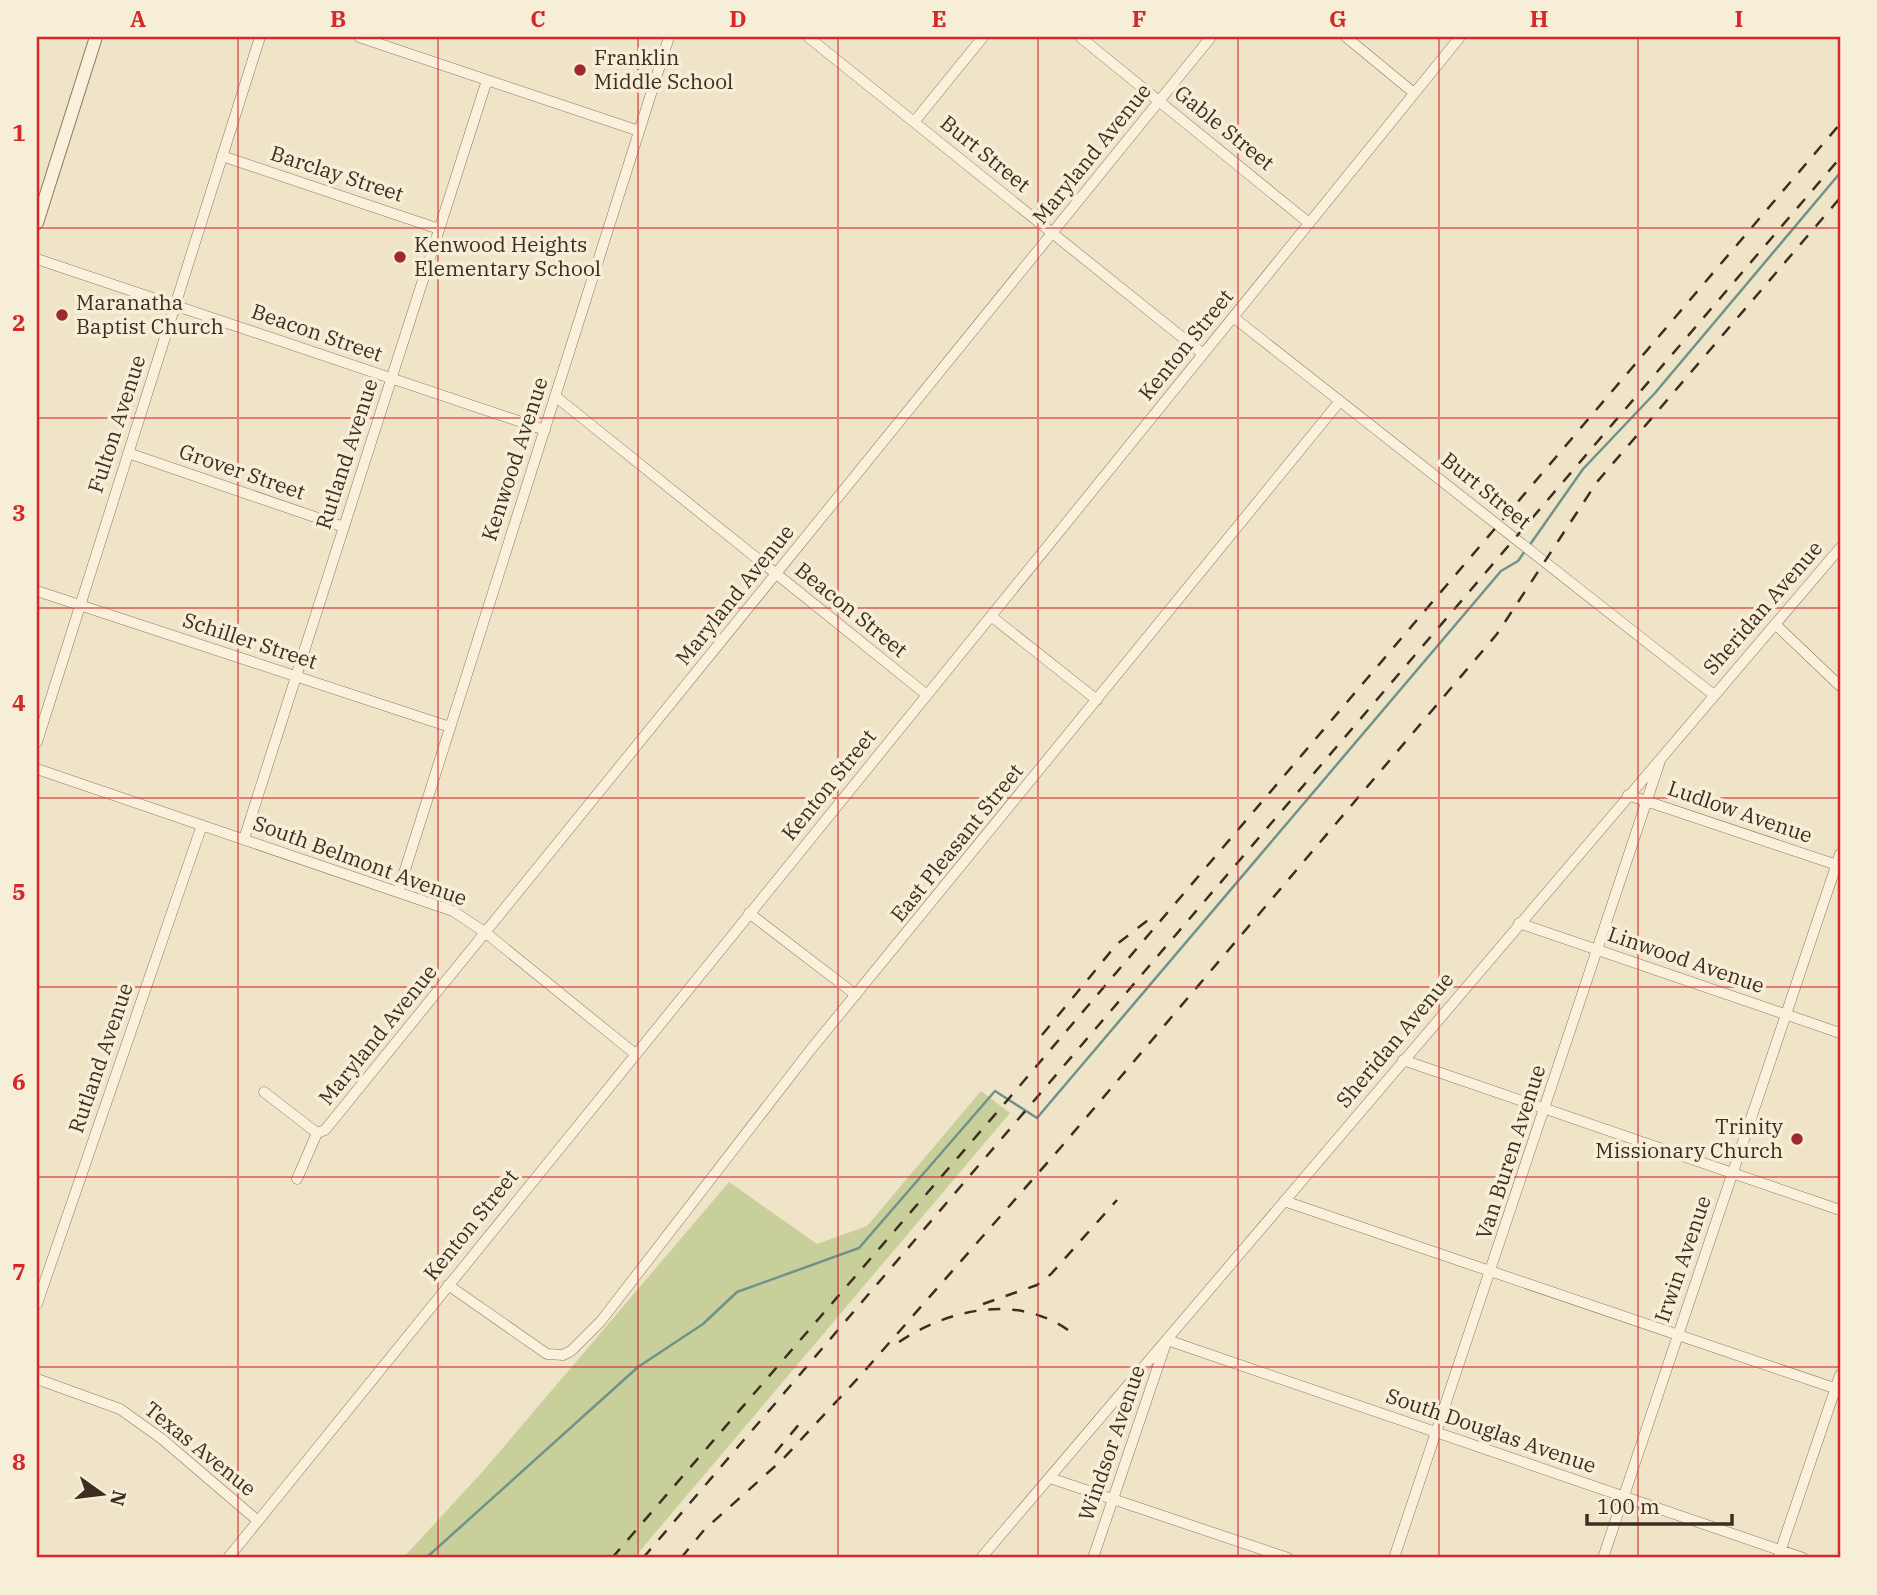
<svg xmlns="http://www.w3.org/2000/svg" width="1877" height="1595" font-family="'IBM Plex Serif',serif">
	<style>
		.green { fill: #c9cf9b }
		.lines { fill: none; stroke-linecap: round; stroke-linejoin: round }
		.stream { stroke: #6f938a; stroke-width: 2.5 }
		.minor-casing { stroke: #8d765c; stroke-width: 11 }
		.tertiary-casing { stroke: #8d765c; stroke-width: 14 }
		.minor { stroke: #faf1dc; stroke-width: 10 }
		.tertiary { stroke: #faf1dc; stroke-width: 12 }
		.rail { stroke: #3d2e20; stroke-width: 2.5; stroke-dasharray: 12 12; stroke-linecap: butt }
		.grid { fill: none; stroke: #d62828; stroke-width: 2; stroke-opacity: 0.55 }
		.poi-dot { fill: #9e2a2b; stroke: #f7eed8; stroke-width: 2.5 }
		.labels { text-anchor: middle; stroke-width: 7; stroke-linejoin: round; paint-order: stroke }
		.poi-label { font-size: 21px; fill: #3d2e20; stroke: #f7eed8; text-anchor: start }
		.street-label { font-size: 21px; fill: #3d2e20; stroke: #f7eed8 }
		.neatline { fill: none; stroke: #d62828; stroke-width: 2.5 }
		.grid-label { font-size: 23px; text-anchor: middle; font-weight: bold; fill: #d62828 }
	</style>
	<rect width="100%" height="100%" fill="#f0e4c8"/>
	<path class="green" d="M981 1091 1010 1113 634 1558H403L484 1470 729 1182 817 1244 867 1226Z"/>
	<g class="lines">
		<path class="stream" d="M1529 546 1583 469 1655 393 1840 173
			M426 1558 638 1367 703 1324 737 1292 859 1248 995 1091 1037 1118 1501 571 1518 561 1525 551"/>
		<defs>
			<path id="minor" d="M359 37 639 131
				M808 37 1203 354
				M1080 37 1309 223
				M1346 37 1414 93
				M914 122 983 37
				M222 156 439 229
				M37 259 545 430
				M1233 317 1714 695
				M555 396 927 695
				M128 453 344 527
				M37 591 450 727
				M991 616 1097 700
				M1775 624 1840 686
				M37 742 260 37
				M37 769 453 911 486 933 634 1053
				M1628 795 1840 866
				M244 839 487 80
				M398 892 669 37
				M749 913 856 995
				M1519 923 1840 1033
				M1403 1060 1840 1210
				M264 1092 317 1133
				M297 1179 317 1133 325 1130 1211 37
				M1284 1201 1840 1390
				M448 1285 547 1354 563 1355 571 1351 601 1321 812 1048 1340 401
				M37 1304 202 825
				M37 1379 120 1409 162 1439 258 1521
				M1050 1478 1288 1558
				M228 1558 1460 37
				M981 1558 1840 548
				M1093 1558 1167 1340 1803 1558
				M1394 1558 1660 761
				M1603 1558 1840 854
				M1778 1558 1840 1375"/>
			<path id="tertiary" d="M37 223 96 37"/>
		</defs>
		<use href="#minor" class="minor-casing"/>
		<use href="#tertiary" class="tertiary-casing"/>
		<use href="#minor" class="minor"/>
		<use href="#tertiary" class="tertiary"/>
		<path class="rail" d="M1042 1035 1117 944 1156 914
			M983 1304 1037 1285 1051 1274 1117 1200
			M899 1342C952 1307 1024 1292 1077 1337
			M775 1453 801 1422
			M612 1558 1011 1096 1840 124
			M643 1558 1840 158
			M681 1558 704 1530 782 1460 861 1375 1062 1146 1497 634 1597 482 1840 198"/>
	</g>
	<path class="grid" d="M238 37V1558M438 37V1558M638 37V1558M838 37V1558M1038 37V1558M1238 37V1558M1439 37V1558M1638 37V1558M37 228H1840M37 418H1840M37 608H1840M37 798H1840M37 987H1840M37 1177H1840M37 1367H1840"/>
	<g class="poi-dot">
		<circle cx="580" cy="70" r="7"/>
		<circle cx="400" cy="257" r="7"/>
		<circle cx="62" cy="315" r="7"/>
		<circle cx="1797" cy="1139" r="7"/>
	</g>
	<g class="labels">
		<g class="poi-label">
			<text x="594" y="65">Franklin<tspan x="594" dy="24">Middle School</tspan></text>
			<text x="414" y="252">Kenwood Heights<tspan x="414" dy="24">Elementary School</tspan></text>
			<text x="76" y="310">Maranatha<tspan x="76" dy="24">Baptist Church</tspan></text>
			<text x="1783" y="1134" text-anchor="end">Trinity<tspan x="1783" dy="24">Missionary Church</tspan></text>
		</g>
		<g class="street-label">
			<text transform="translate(1224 128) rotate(39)" y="7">Gable Street</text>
			<text transform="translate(985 154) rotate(39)" y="7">Burt Street</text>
			<text transform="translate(1092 154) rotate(-51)" y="7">Maryland Avenue</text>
			<text transform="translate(337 174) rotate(18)" y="7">Barclay Street</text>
			<text transform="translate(317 333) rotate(19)" y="7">Beacon Street</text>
			<text transform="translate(1186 345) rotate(-51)" y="7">Kenton Street</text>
			<text transform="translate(117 424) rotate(-72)" y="7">Fulton Avenue</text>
			<text transform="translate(347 454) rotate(-72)" y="7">Rutland Avenue</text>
			<text transform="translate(515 459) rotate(-72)" y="7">Kenwood Avenue</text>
			<text transform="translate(242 472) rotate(19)" y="7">Grover Street</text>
			<text transform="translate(1486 491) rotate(39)" y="7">Burt Street</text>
			<text transform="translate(735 595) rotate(-51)" y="7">Maryland Avenue</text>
			<text transform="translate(1763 608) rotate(-49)" y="7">Sheridan Avenue</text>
			<text transform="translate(851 610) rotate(39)" y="7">Beacon Street</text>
			<text transform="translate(250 641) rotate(18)" y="7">Schiller Street</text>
			<text transform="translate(829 785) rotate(-51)" y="7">Kenton Street</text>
			<text transform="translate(1740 812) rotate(19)" y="7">Ludlow Avenue</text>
			<text transform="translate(957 843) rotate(-51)" y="7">East Pleasant Street</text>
			<text transform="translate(360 861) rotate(20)" y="7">South Belmont Avenue</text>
			<text transform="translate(1686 960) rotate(19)" y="7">Linwood Avenue</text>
			<text transform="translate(378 1035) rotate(-51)" y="7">Maryland Avenue</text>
			<text transform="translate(1395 1040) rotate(-50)" y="7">Sheridan Avenue</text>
			<text transform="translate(101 1058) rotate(-71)" y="7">Rutland Avenue</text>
			<text transform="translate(1511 1152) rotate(-72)" y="7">Van Buren Avenue</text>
			<text transform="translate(471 1225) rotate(-51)" y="7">Kenton Street</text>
			<text transform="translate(1683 1259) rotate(-71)" y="7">Irwin Avenue</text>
			<text transform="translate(1491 1431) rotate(19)" y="7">South Douglas Avenue</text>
			<text transform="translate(1112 1443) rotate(-71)" y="7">Windsor Avenue</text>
			<text transform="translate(200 1449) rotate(39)" y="7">Texas Avenue</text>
		</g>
	</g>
	<rect width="1877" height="1595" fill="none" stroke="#f7eed8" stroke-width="77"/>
	<g transform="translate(102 1494) rotate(104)" stroke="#f7eed8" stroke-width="5" paint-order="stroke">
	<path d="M0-5L12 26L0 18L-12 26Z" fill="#3d2e20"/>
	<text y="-10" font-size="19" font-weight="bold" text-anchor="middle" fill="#3d2e20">N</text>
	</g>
	<path d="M1587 1514v10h145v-10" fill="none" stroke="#3d2e20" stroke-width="3.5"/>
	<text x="1597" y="1514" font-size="21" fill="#3d2e20" stroke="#f7eed8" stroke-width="5" paint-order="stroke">100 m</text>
	<rect x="38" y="38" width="1801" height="1518" class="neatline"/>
	<g class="grid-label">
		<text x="138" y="27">A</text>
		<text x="338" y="27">B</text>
		<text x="538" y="27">C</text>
		<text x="738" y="27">D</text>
		<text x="939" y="27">E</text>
		<text x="1139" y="27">F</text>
		<text x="1338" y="27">G</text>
		<text x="1539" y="27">H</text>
		<text x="1739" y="27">I</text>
		<text x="19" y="141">1</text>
		<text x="19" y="331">2</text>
		<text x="19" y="521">3</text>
		<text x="19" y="711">4</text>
		<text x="19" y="900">5</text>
		<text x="19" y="1090">6</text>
		<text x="19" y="1280">7</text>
		<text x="19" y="1470">8</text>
	</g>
</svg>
